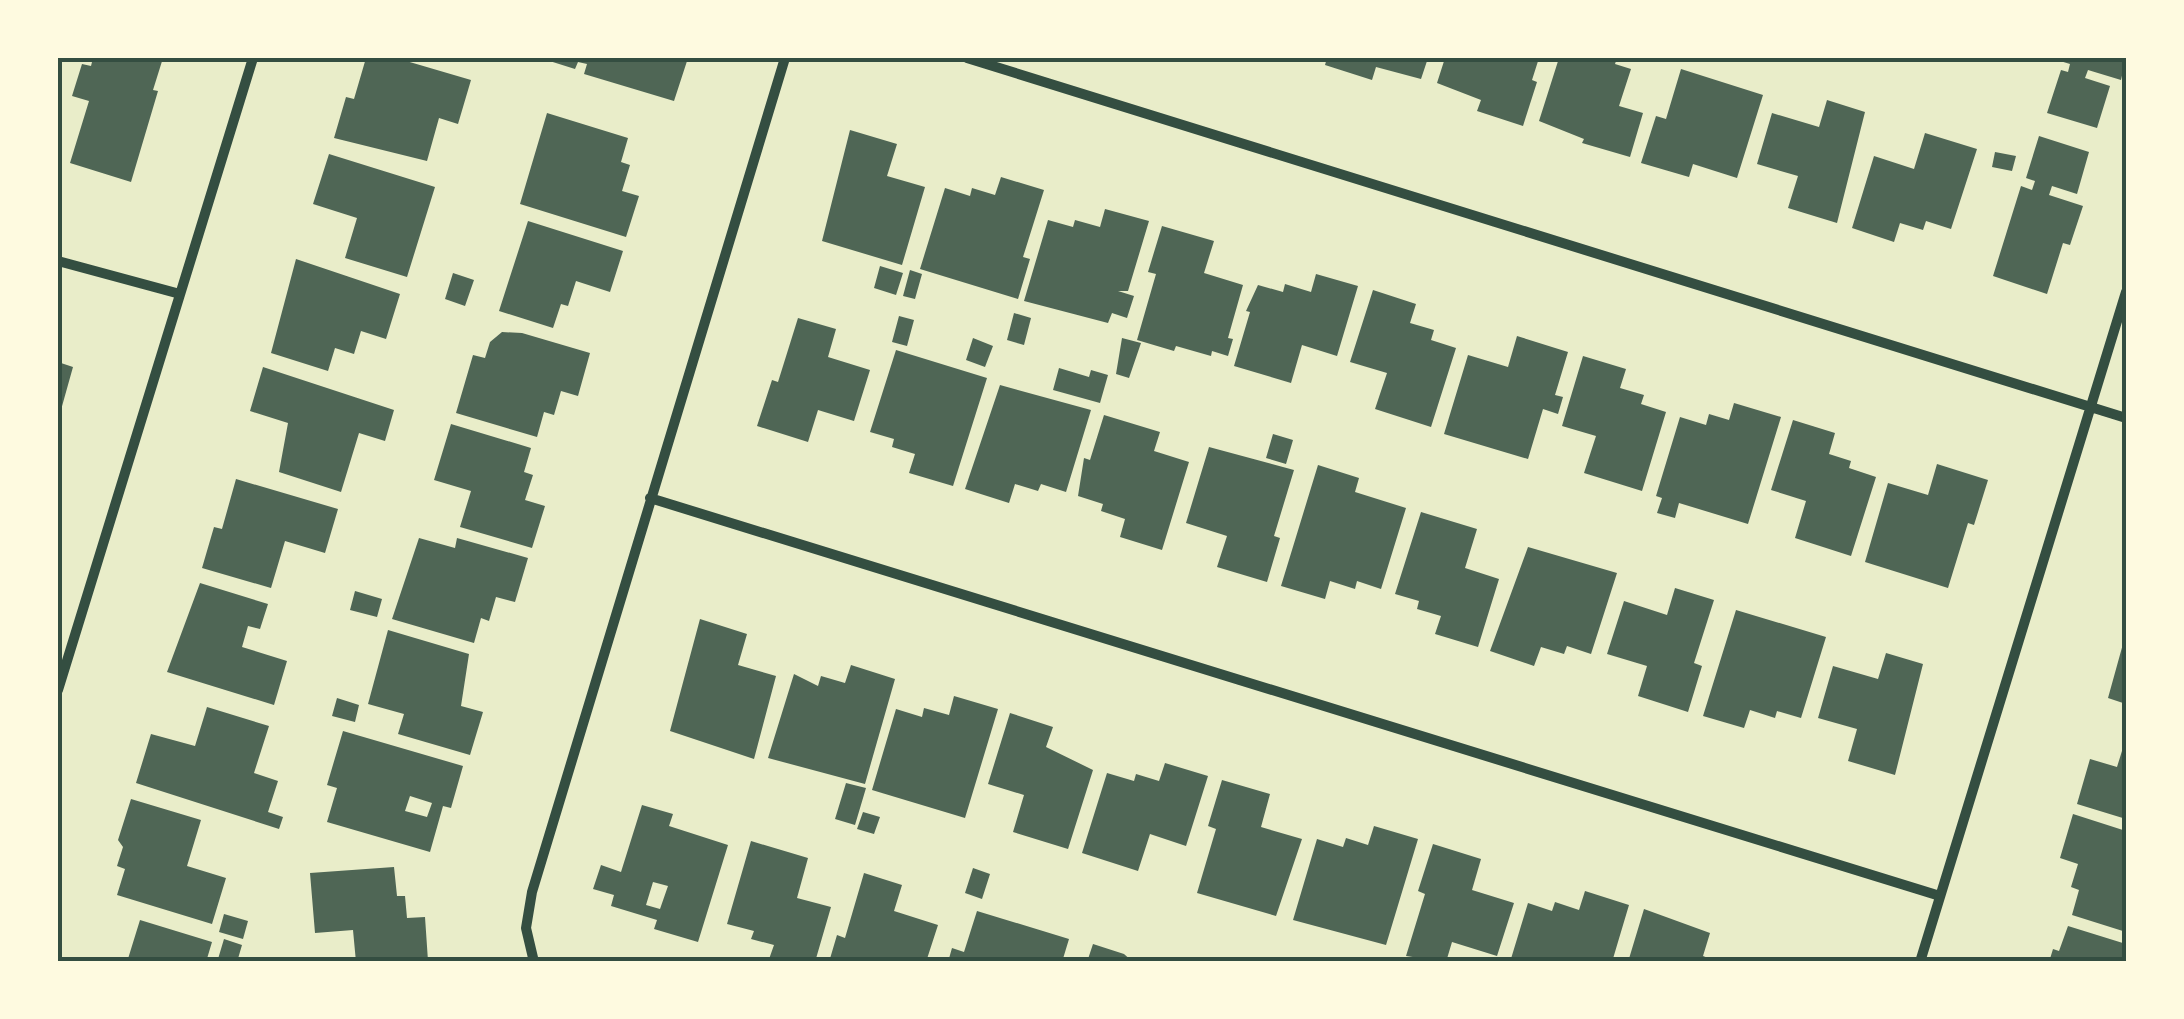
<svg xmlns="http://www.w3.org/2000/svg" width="2184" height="1019" font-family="'IBM Plex Serif',serif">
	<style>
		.building { fill: #4f6655; fill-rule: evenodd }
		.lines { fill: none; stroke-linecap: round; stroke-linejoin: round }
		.minor { stroke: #344e41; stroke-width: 10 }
		.neatline { fill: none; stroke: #344e41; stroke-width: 4 }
	</style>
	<rect width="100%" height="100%" fill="#e9edc9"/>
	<path class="building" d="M93 58H163L153 90 158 91 131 182 70 163 89 101 72 96 82 64 91 66Z
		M366 58H396L471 80 458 124 439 118 427 161 334 138 346 97 354 99Z
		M540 58H688L674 101 584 74 587 64 578 62 575 69Z
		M1327 58H1428L1421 79 1376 67 1372 80 1325 65Z
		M1445 58H1539L1532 80 1537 82 1523 126 1477 111 1481 100 1437 83Z
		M1559 58H1617L1615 64 1631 69 1619 106 1643 113 1630 157 1582 143 1584 139 1539 121Z
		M2061 58H2126L2121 80 2088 70 2085 78 2110 86 2097 128 2047 113 2061 70 2068 72 2070 64 2060 61Z
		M1681 69 1763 95 1737 178 1693 164 1689 177 1641 163 1656 116 1666 119Z
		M1827 100 1865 112 1837 223 1788 208 1798 176 1757 164 1772 113 1819 127Z
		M547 113 628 138 621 162 630 165 622 191 639 196 626 237 520 204Z
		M850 130 897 144 887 176 925 187 902 265 822 241Z
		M1925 133 1977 149 1951 229 1926 221 1923 230 1900 223 1894 242 1852 228 1874 156 1914 169Z
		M2039 136 2089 152 2077 194 2052 186 2049 195 2083 206 2070 245 2063 243 2047 294 1993 276 2021 186 2032 190 2035 181 2026 178Z
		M1995 152 2016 156 2012 171 1992 167Z
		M329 154 435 187 407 277 345 258 357 218 313 204Z
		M1001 177 1044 190 1023 257 1030 259 1018 299 920 269 945 188 970 196 972 188 995 195Z
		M1105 209 1149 221 1128 291H1118L1134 296 1127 318 1112 313 1108 323 1024 301 1048 220 1073 227 1075 220 1100 227Z
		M528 221 623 251 610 292 576 281 568 306 561 304 553 328 499 311Z
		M1162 226 1214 241 1204 273 1243 285 1228 338 1233 339 1228 356 1212 351 1211 356 1176 346 1174 351 1137 340 1156 274 1148 272Z
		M296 259 400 294 386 339 361 331 354 354 335 348 328 371 271 353Z
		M880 266 903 273 896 295 874 288Z
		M910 270 922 274 915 299 903 296Z
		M453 273 474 280 465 306 445 299Z
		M1316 274 1358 286 1337 356 1302 345 1291 383 1234 366 1250 312 1246 311 1258 285 1283 292 1285 284 1311 292Z
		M1373 290 1416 304 1410 323 1434 330 1431 340 1456 348 1431 427 1375 409 1387 373 1350 362Z
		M1014 313 1031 318 1024 345 1007 340Z
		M899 316 914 320 907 346 892 342Z
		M798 318 836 329 828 357 870 370 854 421 818 410 808 442 757 426 772 380 778 382Z
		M502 332 522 333 590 353 578 396 561 391 554 415 544 412 537 437 456 413 473 355 485 358 490 342Z
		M1517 336 1568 352 1555 395 1563 397 1558 414 1543 409 1528 459 1444 434 1468 355 1508 367Z
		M973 338 993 346 985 367 966 360Z
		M1122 338 1141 343 1129 378 1116 374Z
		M896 350 987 378 953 486 909 473 915 454 892 447 894 439 870 432Z
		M1583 356 1626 369 1620 388 1644 395 1641 404 1666 412 1642 491 1584 473 1596 436 1562 426Z
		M58 362 73 367 59 417H58Z
		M263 367 394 410 385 441 359 433 341 492 279 472 288 423 250 411Z
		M1059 368 1089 377 1091 370 1108 375 1100 403 1053 390Z
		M1000 385 1091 410 1066 492 1041 484 1038 491 1015 484 1009 503 965 489Z
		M1734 403 1781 417 1748 524 1679 503 1675 518 1657 513 1662 498 1656 496 1680 417 1706 425 1709 414 1729 420Z
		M1104 415 1160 432 1154 451 1189 462 1162 550 1120 537 1125 519 1101 511 1103 504 1078 496 1084 458 1090 460Z
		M1793 420 1835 433 1829 454 1851 461 1849 468 1876 477 1851 556 1795 538 1806 501 1771 490Z
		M451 424 531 448 524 472 533 475 525 500 545 506 532 548 460 527 471 491 434 480Z
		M1273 434 1293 440 1286 464 1266 458Z
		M1209 447 1294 470 1274 536 1280 538 1267 582 1217 567 1227 536 1186 523Z
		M1937 464 1988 480 1974 525 1968 523 1948 588 1865 562 1888 483 1928 495Z
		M1318 465 1359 478 1355 492 1406 508 1381 589 1357 581 1355 589 1330 581 1325 599 1281 586Z
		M236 479 338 509 325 553 285 541 271 588 202 568 214 527 222 529Z
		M1421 512 1477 529 1465 568 1499 579 1478 647 1435 634 1441 616 1417 609 1419 601 1395 594Z
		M419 538 455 548 457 538 528 558 515 602 496 597 489 621 481 618 474 643 392 619Z
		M1528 547 1617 573 1591 654 1567 646 1564 654 1541 647 1534 666 1490 651Z
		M200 583 268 604 260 629 248 626 242 647 287 661 274 705 167 672Z
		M1675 588 1714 600 1694 663 1702 666 1688 712 1638 696 1647 666 1607 654 1624 601 1667 615Z
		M355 591 382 599 377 617 350 610Z
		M1736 610 1826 637 1801 718 1777 711 1775 718 1750 710 1744 728 1703 716Z
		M700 619 747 634 738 665 776 676 754 759 670 731Z
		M388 630 469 654 461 706 483 712 470 755 398 734 404 714 368 704Z
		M2126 633V704L2108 698Z
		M1886 653 1923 664 1895 775 1848 761 1857 729 1818 718 1833 666 1878 679Z
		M851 665 895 679 865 784 768 758 794 674 818 686 821 676 845 683Z
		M954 696 998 709 965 818 872 790 896 709 922 717 924 708 949 715Z
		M337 698 359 705 355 722 332 716Z
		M207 707 269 726 254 773 278 781 268 812 283 817 279 829 136 783 151 734 195 746Z
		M1010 713 1053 727 1046 747 1093 770 1068 849 1013 832 1024 795 988 784Z
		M343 731 463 766 451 808 443 806 430 852 327 822 337 788 327 785ZM410 796 432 803 427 817 405 811Z
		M2126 738V819L2077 804 2090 759 2117 767Z
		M1165 763 1208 776 1186 846 1150 834 1138 871 1082 853 1107 773 1134 781 1136 774 1159 781Z
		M1222 780 1270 794 1261 827 1302 839 1276 916 1197 893 1216 829 1208 826Z
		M846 783 866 788 855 825 835 819Z
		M131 799 201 820 187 866 226 878 212 924 117 895 125 869 117 866 123 847 118 840Z
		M642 805 673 814 669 826 728 845 698 942 654 929 657 920 611 906 614 895 593 889 601 865 621 872ZM653 882 668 886 660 909 646 905Z
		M863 812 880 817 874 834 857 829Z
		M2073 814 2126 831V932L2072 915 2079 890 2071 887 2078 864 2060 858Z
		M1374 826 1418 839 1386 945 1293 920 1317 839 1343 847 1346 838 1368 845Z
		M751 841 808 858 797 898 831 907 815 962H768L774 945 751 939 754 931 727 924Z
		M1433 844 1481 859 1472 890 1514 903 1497 956 1452 942 1446 962 1406 956 1425 894 1418 891Z
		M394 867 397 896H405L407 918 425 917 428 961 356 962 353 930 315 933 310 873Z
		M973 868 990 874 982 899 965 893Z
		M864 873 902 885 894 911 938 925 926 962H829L837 935 845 938Z
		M1585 891 1629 905 1612 962H1510L1528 903 1552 911 1555 902 1579 910Z
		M1644 909 1710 933 1703 956 1718 962H1628Z
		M977 911 1069 939 1062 962H948L952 948 964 952Z
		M224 914 248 921 243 939 219 932Z
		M140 920 212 942 206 962H127Z
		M2068 926 2126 944V962H2049L2053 949 2059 951Z
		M224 939 242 945 237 962 218 959Z
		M1093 944 1124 954 1133 962H1087Z"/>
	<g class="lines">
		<path class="minor" d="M967 58 2126 418
			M58 261 180 294
			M650 498 1940 896
			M58 690 253 58
			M534 962 526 928 532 892 785 58
			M1920 962 2126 292"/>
	</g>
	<rect width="2184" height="1019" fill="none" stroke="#fefae0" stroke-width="120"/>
	<rect x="60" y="60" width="2064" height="899" class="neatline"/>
</svg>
